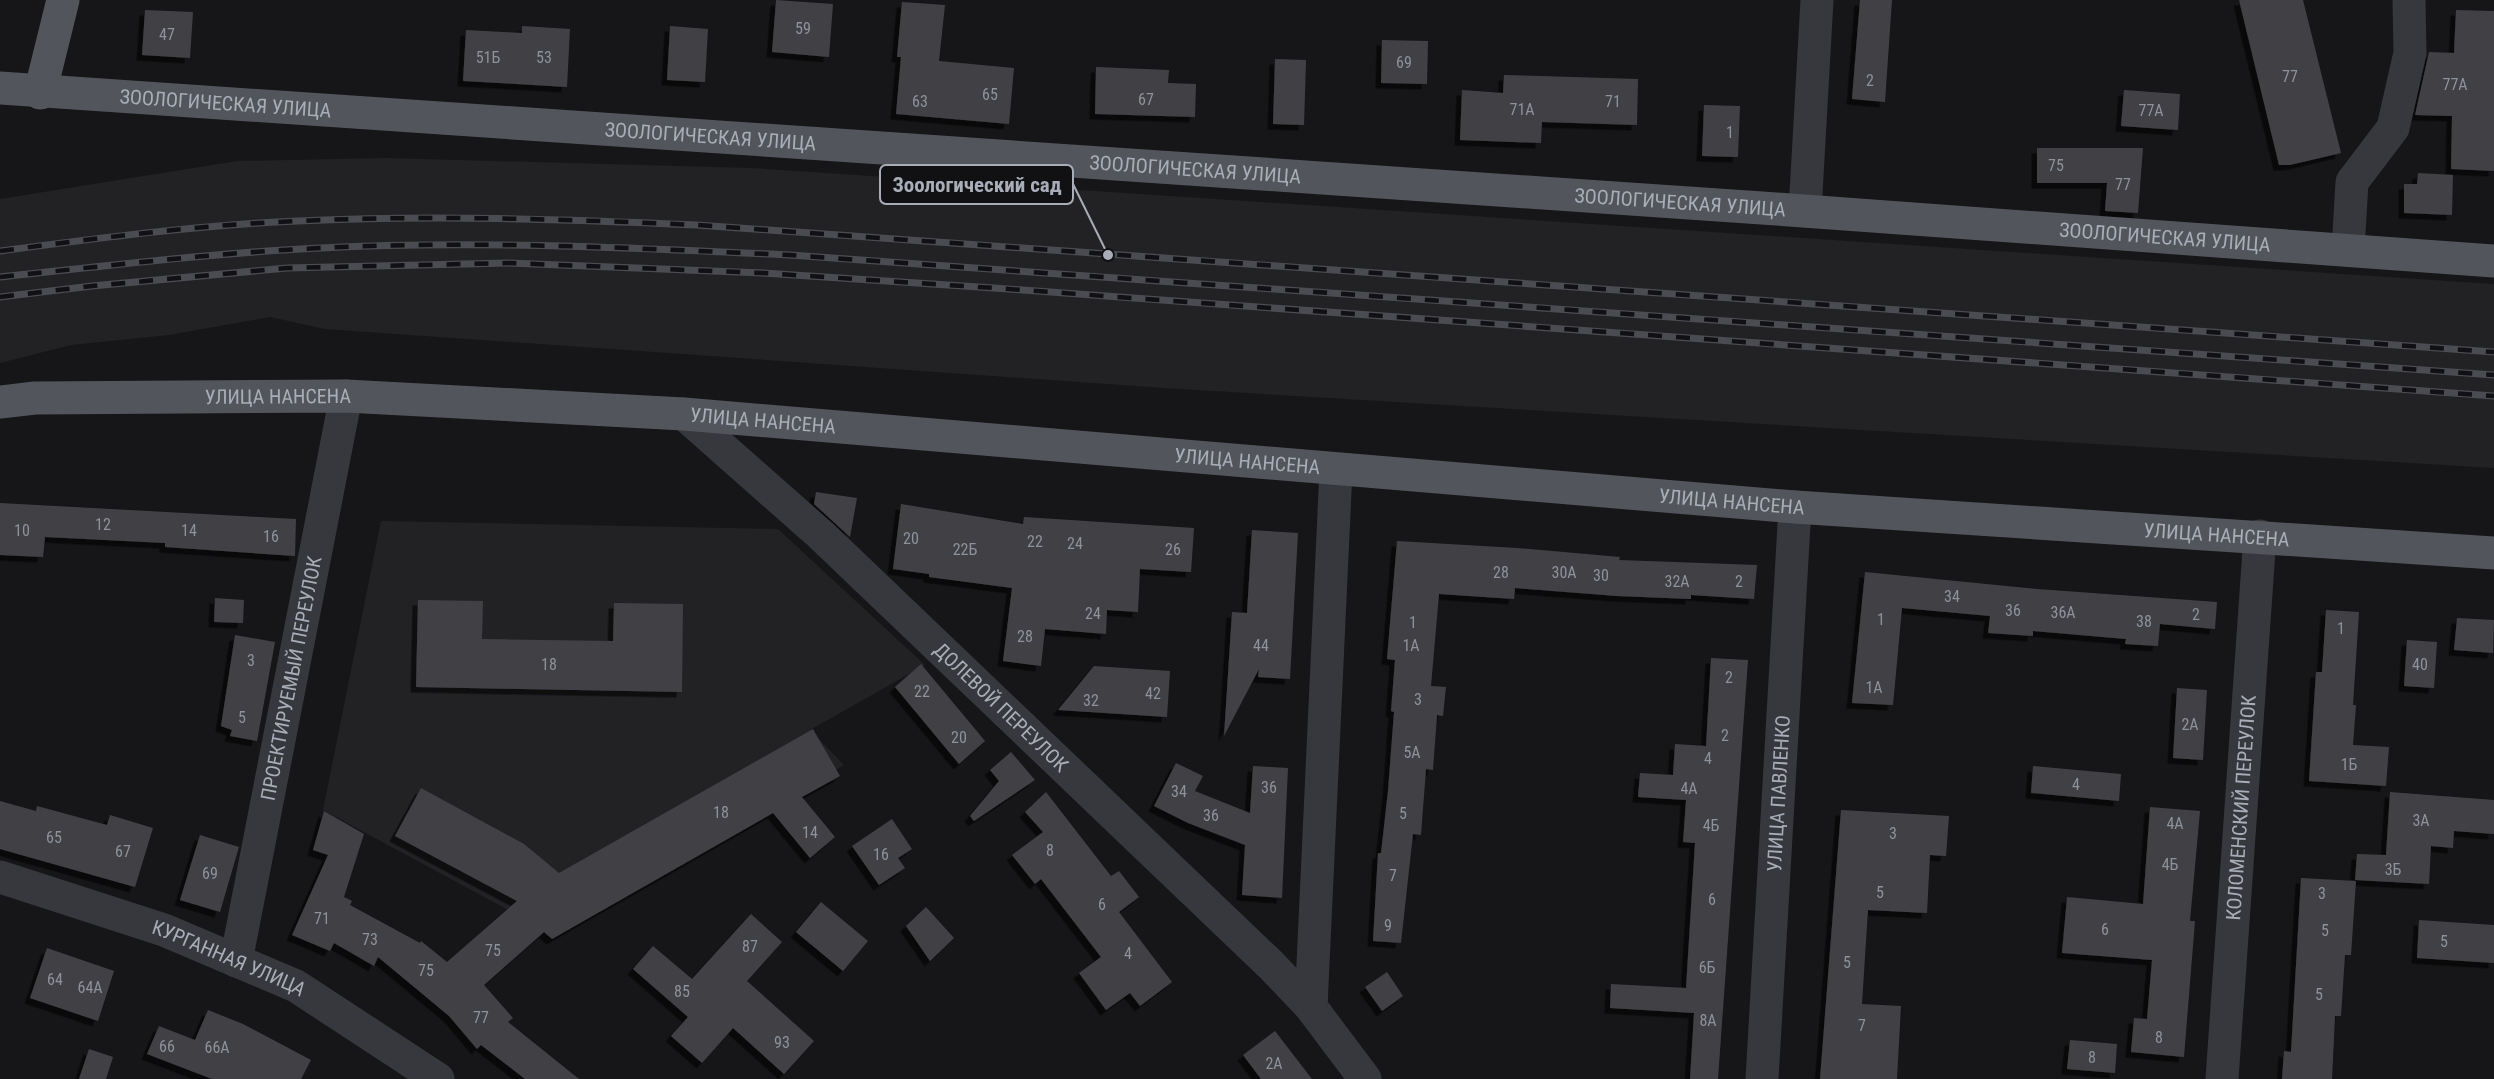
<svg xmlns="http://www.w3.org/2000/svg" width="2494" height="1079" font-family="'Roboto Condensed',sans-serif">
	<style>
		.built { fill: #222225 }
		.building { fill: #404145; filter: url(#shadow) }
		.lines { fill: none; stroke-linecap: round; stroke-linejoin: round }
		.minor { stroke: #37383d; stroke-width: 33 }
		.major { stroke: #53555c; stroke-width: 33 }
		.rail-casing { stroke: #4a4c52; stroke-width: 7 }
		.rail { stroke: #111113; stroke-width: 4.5; stroke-dasharray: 14; stroke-linecap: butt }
		.labels { text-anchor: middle; stroke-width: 4.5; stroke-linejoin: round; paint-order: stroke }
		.number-label { font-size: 16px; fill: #8e929b }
		.street-label { font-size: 20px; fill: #a8adb8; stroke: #111113 }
		.leader { fill: none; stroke: #a8adb8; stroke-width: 2 }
		.callout-dot { fill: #a8adb8; stroke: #111113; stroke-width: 2 }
		.callout { fill: #111113; stroke: #a8adb8; stroke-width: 2 }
		.callout-label { font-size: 21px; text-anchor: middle; font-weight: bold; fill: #a8adb8 }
	</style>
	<defs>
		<filter id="shadow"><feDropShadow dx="-5.5" dy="5.5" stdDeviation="0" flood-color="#0009"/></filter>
	</defs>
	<rect width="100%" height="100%" fill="#161618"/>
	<path class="built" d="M387 158 751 168 2494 284V468L1164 388 325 329 270 317 169 335 71 345 0 363V199L237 161Z
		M381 521 778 529 925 665 810 730 844 765 556 936 323 810Z"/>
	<path class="building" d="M776 0 833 4 829 57 772 52Z
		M1860 0H1892L1885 102 1852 99Z
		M2239 0H2303L2341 153 2290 165H2279Z
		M902 2 945 5 939 61 1014 68 1009 124 896 114 901 57H897Z
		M145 10 193 12 190 58 142 55Z
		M2456 10 2494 11V171L2451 169 2452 116 2415 115 2429 52 2454 53Z
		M522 26 570 29 567 87 463 81 466 30 522 33Z
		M670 26 708 29 705 82 667 80Z
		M1382 40 1428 41 1427 84 1381 83Z
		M1275 59 1306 60 1304 125 1273 124Z
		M1096 67 1169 70 1168 83 1196 84 1195 117 1095 114Z
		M1504 75 1638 79 1637 125 1542 122 1541 143 1460 140 1462 90 1503 93Z
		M2124 90 2180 94 2178 130 2121 126Z
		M1704 105 1740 106 1738 157 1702 156Z
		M2037 148H2143L2138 213 2105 211 2107 183H2037Z
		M2418 173 2453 175 2452 215 2404 213V184H2417Z
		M816 492 857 498 850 537 814 504Z
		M0 503 296 519 295 556 165 547V543L45 537 43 557 0 555Z
		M901 504 1023 524 1024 517 1194 528 1191 572 1140 569 1138 612 1107 610 1106 634 1045 629 1041 666 1003 661 1012 588 929 577V574L893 569Z
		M1252 530 1298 533 1290 679 1258 677 1259 669 1224 736 1232 612 1247 613Z
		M1397 541 1517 548 1620 557 1619 560 1757 565 1754 599 1691 595V599L1617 596 1515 588 1514 599 1439 594 1431 686 1446 687 1443 716 1437 715 1433 770 1426 769 1421 835 1413 834 1401 943 1373 941 1378 853H1381L1388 791 1394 712 1391 711 1395 660 1387 659Z
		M1865 572 2037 589 2217 602 2215 629 2160 624 2158 646 2125 644 2126 639 2033 631V636L1988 633 1990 616 1902 608 1893 705 1852 703Z
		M215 598 244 600 243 623 214 622Z
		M418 600 483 601 482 639 613 641 614 603 683 604 682 692 416 687Z
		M2326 610 2359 612 2353 705H2356L2353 745 2389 747 2386 786 2309 781 2316 672H2322Z
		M2457 618 2494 620 2493 653 2454 650Z
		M235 635 275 642 257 741 230 736 232 730 221 726Z
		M2407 640 2437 642 2434 688 2404 686Z
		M1711 658 1748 660 1718 1079H1690L1694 1013 1610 1008 1611 984 1686 988 1695 843 1683 842 1686 800 1638 797 1640 773 1673 775 1675 744 1706 746Z
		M921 664 985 741 959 764 895 687Z
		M1094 666 1170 671 1167 717 1058 710Z
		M2177 688 2207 690 2203 760 2173 758Z
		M813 729 840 776 802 797 835 837 810 858 773 813 552 939 544 932 484 985 513 1018 508 1022 579 1079H525L481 1045 477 1049 449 1016 378 957 374 966 334 943 330 951 292 935 328 855 313 850 324 811 364 834 344 897 352 901 350 905 420 943 421 941 447 962 517 901 395 836 421 788 524 844 559 873Z
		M1011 752 1035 780 974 821 970 816 999 781 990 770Z
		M1176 763 1203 776 1195 791 1250 813 1253 766 1288 768 1282 898 1242 895 1245 845 1188 823 1154 806Z
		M2033 766 2121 774 2119 801 2031 793Z
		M1046 792 1111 876 1119 871 1139 897 1119 912 1172 982 1140 1006 1130 993 1106 1010 1079 973 1101 957 1041 879 1035 884 1012 855 1043 832 1025 812Z
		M2390 792 2494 800V834L2454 831 2453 848 2431 846 2429 884 2355 880 2357 854 2386 855Z
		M0 801 36 811 37 806 107 825 110 815 153 828 135 887 0 849Z
		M2150 807 2200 811 2190 921H2195L2184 1057 2131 1052 2134 1018 2147 1019 2152 960 2062 953 2067 897 2143 904Z
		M1841 810 1949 816 1946 856 1930 855 1927 913 1868 910 1862 1004 1901 1006 1897 1079H1820Z
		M892 819 912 849 898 858 905 868 879 885 852 846Z
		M200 835 239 847 220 912 180 900Z
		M2301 878 2356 881 2351 955H2345L2341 1016H2335L2332 1079H2282L2284 1051 2291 1052Z
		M821 902 868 941 843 971 796 932Z
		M926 907 954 938 930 961 906 926Z
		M751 914 782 942 747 981 814 1041 784 1074 733 1028 702 1063 671 1036 688 1017 633 969 653 946 692 979Z
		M2419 920 2494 925V963L2417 958Z
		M47 948 114 971 98 1021 30 998Z
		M1387 972 1403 996 1382 1011 1365 987Z
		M208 1010 243 1024 311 1060 301 1079H212L147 1054 159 1026 195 1040Z
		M1275 1031 1312 1079H1261L1243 1055Z
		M2070 1040 2117 1044 2115 1073 2067 1069Z
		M89 1049 113 1057 106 1079H79Z"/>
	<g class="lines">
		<g class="minor">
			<path d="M1805 211 1817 0"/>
			<path d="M2348 250 2352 182 2393 128 2410 53 2409 0"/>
			<path id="s1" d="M684 414 821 535 1272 966 1311 1007 1365 1079"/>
			<path id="s2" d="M0 877 164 930 296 986 438 1079"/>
			<path id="s3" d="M236 961 346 396"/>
			<path d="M1311 1007 1336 470"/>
			<path id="s4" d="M1762 1079 1795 507"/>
			<path id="s5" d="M2222 1079 2260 536"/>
		</g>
		<g class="major">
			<path id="s6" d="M0 88 1762 208 2494 261"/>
			<path d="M40 93 63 0"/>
			<path id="s7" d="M0 402 35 398 346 396 684 414 1795 507 2494 553"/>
		</g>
		<defs>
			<path id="rail" d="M0 251C99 238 198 225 298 221 431 215 564 219 697 225L2494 352
				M0 277C106 266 213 253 320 248 477 240 634 248 790 255L2494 375
				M0 297 92 286 287 268 509 263 763 273 994 288 2494 396"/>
		</defs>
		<use href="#rail" class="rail-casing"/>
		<use href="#rail" class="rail"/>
	</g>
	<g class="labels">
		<g class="number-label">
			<text x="803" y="34">59</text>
			<text x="167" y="40">47</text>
			<text x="488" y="63">51Б</text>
			<text x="544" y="63">53</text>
			<text x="1404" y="68">69</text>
			<text x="2290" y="82">77</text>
			<text x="1870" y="86">2</text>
			<text x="2455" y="90">77А</text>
			<text x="990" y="100">65</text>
			<text x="1146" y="105">67</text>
			<text x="920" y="107">63</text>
			<text x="1613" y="107">71</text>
			<text x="1522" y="115">71А</text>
			<text x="2151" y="116">77А</text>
			<text x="1730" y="138">1</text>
			<text x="2056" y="171">75</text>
			<text x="2123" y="190">77</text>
			<text x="103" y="530">12</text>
			<text x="22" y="536">10</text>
			<text x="189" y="536">14</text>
			<text x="271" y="542">16</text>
			<text x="911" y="544">20</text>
			<text x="1035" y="547">22</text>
			<text x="1075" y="549">24</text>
			<text x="965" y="555">22Б</text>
			<text x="1173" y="555">26</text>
			<text x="1501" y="578">28</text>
			<text x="1564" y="578">30А</text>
			<text x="1601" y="581">30</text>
			<text x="1677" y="587">32А</text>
			<text x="1739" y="587">2</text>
			<text x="1952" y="602">34</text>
			<text x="2013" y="616">36</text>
			<text x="2063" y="618">36А</text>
			<text x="1093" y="619">24</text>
			<text x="2196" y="620">2</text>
			<text x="1881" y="625">1</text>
			<text x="2144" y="627">38</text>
			<text x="1413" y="628">1</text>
			<text x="2341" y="634">1</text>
			<text x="1025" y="642">28</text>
			<text x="1261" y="651">44</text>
			<text x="1411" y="651">1А</text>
			<text x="251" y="666">3</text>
			<text x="549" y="670">18</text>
			<text x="2420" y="670">40</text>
			<text x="1729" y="683">2</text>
			<text x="1874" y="693">1А</text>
			<text x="922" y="697">22</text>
			<text x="1153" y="699">42</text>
			<text x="1418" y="705">3</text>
			<text x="1091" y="706">32</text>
			<text x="242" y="723">5</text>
			<text x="2190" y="730">2А</text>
			<text x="1725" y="741">2</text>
			<text x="959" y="743">20</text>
			<text x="1412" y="758">5А</text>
			<text x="1708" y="764">4</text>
			<text x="2349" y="770">1Б</text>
			<text x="2076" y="790">4</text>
			<text x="1269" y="793">36</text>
			<text x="1689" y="794">4А</text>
			<text x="1179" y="797">34</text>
			<text x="721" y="818">18</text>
			<text x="1403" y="819">5</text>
			<text x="1211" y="821">36</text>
			<text x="2421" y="826">3А</text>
			<text x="2175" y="829">4А</text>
			<text x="1711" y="831">4Б</text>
			<text x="810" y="838">14</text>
			<text x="1893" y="839">3</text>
			<text x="54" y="843">65</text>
			<text x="1050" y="856">8</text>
			<text x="123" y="857">67</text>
			<text x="881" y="860">16</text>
			<text x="2170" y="870">4Б</text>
			<text x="2393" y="875">3Б</text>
			<text x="210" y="879">69</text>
			<text x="1393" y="881">7</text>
			<text x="1880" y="898">5</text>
			<text x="2322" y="899">3</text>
			<text x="1712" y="905">6</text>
			<text x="1102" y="910">6</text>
			<text x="322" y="924">71</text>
			<text x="1388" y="931">9</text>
			<text x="2105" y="935">6</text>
			<text x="2325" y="936">5</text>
			<text x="370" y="945">73</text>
			<text x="2444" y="947">5</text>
			<text x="750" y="952">87</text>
			<text x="493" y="956">75</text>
			<text x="1128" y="959">4</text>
			<text x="1847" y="968">5</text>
			<text x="1707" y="973">6Б</text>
			<text x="426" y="976">75</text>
			<text x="55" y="985">64</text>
			<text x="90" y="993">64А</text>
			<text x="682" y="997">85</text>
			<text x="2319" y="1000">5</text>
			<text x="481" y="1023">77</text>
			<text x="1708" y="1026">8А</text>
			<text x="1862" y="1031">7</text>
			<text x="2159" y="1043">8</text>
			<text x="782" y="1048">93</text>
			<text x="167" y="1052">66</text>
			<text x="217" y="1053">66А</text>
			<text x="2092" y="1063">8</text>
			<text x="1274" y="1069">2А</text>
		</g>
		<g class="street-label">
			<text dy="7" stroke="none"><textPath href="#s6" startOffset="226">ЗООЛОГИЧЕСКАЯ УЛИЦА</textPath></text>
			<text dy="7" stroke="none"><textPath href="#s6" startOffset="712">ЗООЛОГИЧЕСКАЯ УЛИЦА</textPath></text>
			<text dy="7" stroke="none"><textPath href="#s6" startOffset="1198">ЗООЛОГИЧЕСКАЯ УЛИЦА</textPath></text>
			<text dy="7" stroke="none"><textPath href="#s6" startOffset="1684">ЗООЛОГИЧЕСКАЯ УЛИЦА</textPath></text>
			<text dy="7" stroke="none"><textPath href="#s6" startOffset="2170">ЗООЛОГИЧЕСКАЯ УЛИЦА</textPath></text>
			<text dy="7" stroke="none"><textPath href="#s7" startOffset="278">УЛИЦА НАНСЕНА</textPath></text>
			<text dy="7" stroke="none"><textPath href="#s7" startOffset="764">УЛИЦА НАНСЕНА</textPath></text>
			<text dy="7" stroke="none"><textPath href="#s7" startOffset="1250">УЛИЦА НАНСЕНА</textPath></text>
			<text dy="7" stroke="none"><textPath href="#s7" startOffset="1736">УЛИЦА НАНСЕНА</textPath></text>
			<text dy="7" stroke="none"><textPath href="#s7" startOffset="2222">УЛИЦА НАНСЕНА</textPath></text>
			<text dy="7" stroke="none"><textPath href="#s3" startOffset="288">ПРОЕКТИРУЕМЫЙ ПЕРЕУЛОК</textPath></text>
			<text dy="7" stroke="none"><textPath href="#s1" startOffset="432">ДОЛЕВОЙ ПЕРЕУЛОК</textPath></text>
			<text dy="7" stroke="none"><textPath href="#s4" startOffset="286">УЛИЦА ПАВЛЕНКО</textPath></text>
			<text dy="7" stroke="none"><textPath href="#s5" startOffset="272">КОЛОМЕНСКИЙ ПЕРЕУЛОК</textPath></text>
			<text dy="7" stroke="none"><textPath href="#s2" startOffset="243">КУРГАННАЯ УЛИЦА</textPath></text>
		</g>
	</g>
	<path class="leader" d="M1108 255L1073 184"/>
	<circle class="callout-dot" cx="1108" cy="255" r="6"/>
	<rect class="callout" x="880" y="165" width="193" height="39" rx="6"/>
	<g class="callout-label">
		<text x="977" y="192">Зоологический сад</text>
	</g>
</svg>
